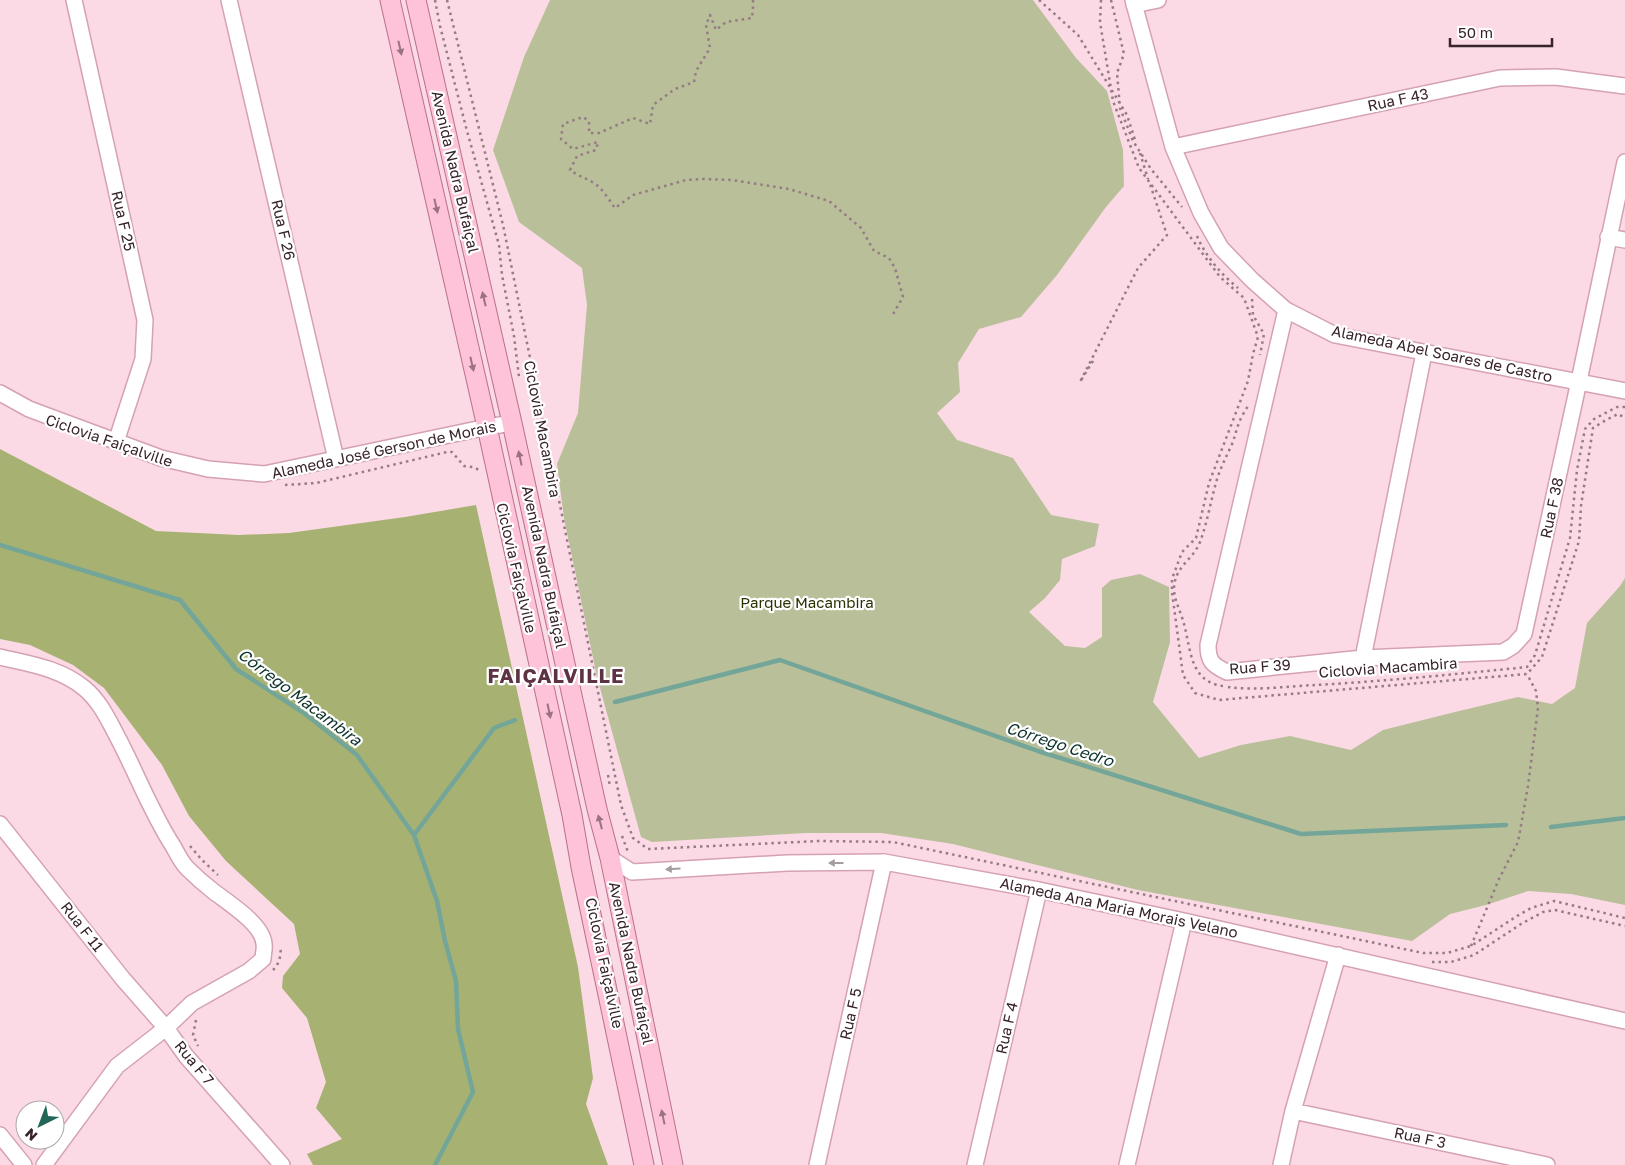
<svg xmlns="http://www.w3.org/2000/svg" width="1625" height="1165" font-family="'Golos Text',sans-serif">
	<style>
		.green { fill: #b8bf99 }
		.forest { fill: #a7b172 }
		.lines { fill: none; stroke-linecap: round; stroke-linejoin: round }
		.stream { stroke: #73a699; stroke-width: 4.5 }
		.minor-casing { stroke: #d5a1b3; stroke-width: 18 }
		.major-casing { stroke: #b8708c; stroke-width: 21 }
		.path { stroke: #957b84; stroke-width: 2.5; stroke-dasharray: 2.5 4; stroke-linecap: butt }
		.minor { stroke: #fff; stroke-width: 15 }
		.major { stroke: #fec2d9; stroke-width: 19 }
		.oneway { fill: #9a7282 }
		.oneway2 { fill: #a59c9f }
		.labels { text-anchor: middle; stroke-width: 4.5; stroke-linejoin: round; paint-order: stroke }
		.street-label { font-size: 15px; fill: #37232a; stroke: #fff }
		.park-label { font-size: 15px; fill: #2c3100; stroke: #fff }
		.water-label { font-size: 16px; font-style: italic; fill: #0b322a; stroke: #fff }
		.district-label { font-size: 20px; font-weight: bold; letter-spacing: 1px; fill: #5d3243; stroke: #fff }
	</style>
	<rect width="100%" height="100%" fill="#fbdae5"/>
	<path class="green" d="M550 0H1033L1076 58 1107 91 1123 150 1124 186 1106 207 1057 275 1021 317 979 329 958 363 960 392 937 413 957 440 1013 458 1051 515 1099 524 1095 546 1062 559 1060 580 1045 598 1029 612 1065 646 1085 648 1102 637V588L1111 580 1140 574 1169 587 1170 642 1153 702 1199 758 1241 745 1290 736 1351 750 1383 730 1455 712 1518 697 1552 704 1575 688 1587 623 1620 586 1625 578V905L1571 894 1528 891 1486 905 1450 914 1412 941 1138 890 953 844 881 833H805L652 842 641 837 597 677 564 518 557 464 578 413 587 305 582 268 519 222 493 150 524 57Z"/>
	<path class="forest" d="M0 449 156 531 239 535 289 533 405 517 476 505 578 967 593 1078 586 1104 608 1165H313L307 1154 342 1139 316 1108 326 1082 307 1018 282 988 283 976 300 954 294 924 226 861 189 816 162 765 104 688 73 665 30 645 0 639Z"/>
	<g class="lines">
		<path class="stream" d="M0 545 180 600 236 669 304 713 357 755 414 835 437 901 445 941 456 981 458 1029 473 1092 435 1165
			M615 702 780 660 1038 751 1301 834 1506 825
			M1551 827 1625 818
			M414 835 494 728 515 720"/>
		<defs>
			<path id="minor" d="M74 0 145 320 143 359 116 442
				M229 0 336 459
				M1133 0 1173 147 1201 213 1221 248 1252 280 1286 310 1335 335 1625 391
				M1134 5 1158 0
				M1173 147 1500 78 1556 77 1625 86
				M1608 237 1625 240
				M1286 310 1208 645C1208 661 1212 665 1227 672L1363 658 1424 353
				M0 393 29 409 161 458 208 469 264 474 487 427 512 423
				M0 657C29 664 60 668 84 688 100 701 109 721 118 738 137 774 151 812 173 846 177 853 181 862 187 868 195 876 204 884 213 891 227 902 263 924 264 944 265 949 263 954 263 959L249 971 192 1003 166 1028 117 1066 44 1165
				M1363 658 1503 652 1513 646 1524 634 1579 381 1625 162
				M0 824 123 979 166 1028 186 1056 282 1165
				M610 858 632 872 787 863 884 862 1039 890 1184 921 1625 1021
				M1293 1111 1547 1165
				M0 1135 24 1165
				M817 1165 884 862
				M975 1165 1039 890
				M1127 1165 1184 921
				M1281 1165 1293 1111 1338 955"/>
			<path id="major" d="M390 0 487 427 572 815 581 867 644 1165
				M416 0 512 423 597 809 610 858 673 1165"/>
		</defs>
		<use href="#minor" class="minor-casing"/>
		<use href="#major" class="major-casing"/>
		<path class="path" d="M435 0 440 26 467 131 499 245 502 275 514 336 519 377
			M447 0 503 225 621 805 633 838 648 849 819 841 893 842 1423 953H1447L1471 946 1517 916 1531 908 1554 901 1625 918
			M753 0V8L752 18 726 22 716 30 710 15 706 25 710 48 696 71 694 82 675 89 653 105 650 124 633 118 599 133H589V121L583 117 563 124 561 139 573 149 598 142 596 150 577 156 570 170C578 176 586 178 594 183 603 189 609 200 615 208L633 195 686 180 704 179 732 180 789 189 829 201 861 228 874 251 889 258 895 268 903 297 892 316
			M1039 0 1078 35 1127 115 1136 143
			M1101 0 1100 22 1113 101 1139 168 1220 277 1244 298 1258 337 1253 354 1248 381 1209 483 1196 538 1182 552 1172 579V592L1183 675 1195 693 1219 700 1527 674 1542 657 1579 541 1581 506 1593 428 1606 420 1618 414 1625 418
			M1111 0 1124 54 1117 73 1120 108 1133 141 1151 169 1182 207
			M1140 153 1148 179
			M1197 236C1206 257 1221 274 1238 288
			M1252 299 1253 315 1264 334 1260 355
			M1093 361 1080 382 1138 268 1167 235 1150 184
			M285 485 316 483 447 452H452L464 466 473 467 481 471
			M1223 686C1190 682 1191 650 1184 624 1181 612 1174 600 1174 588 1175 566 1193 560 1200 542 1208 521 1211 498 1218 476 1222 465 1227 455 1232 444 1235 437 1236 430 1239 423 1241 417 1245 411 1248 406
			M1228 687C1255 691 1289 686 1316 685 1387 681 1457 674 1527 667L1535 655 1570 538 1577 470 1585 429 1594 419 1617 407H1625
			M608 775 610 787
			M622 836 628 852
			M190 846 202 860 218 875
			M1471 946 1499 879 1518 842 1528 786 1538 708 1536 691 1527 674
			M1432 962H1451L1474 955 1521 924 1543 912 1555 910 1625 926
			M273 970C279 965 282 953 280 946
			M196 1020 193 1035 198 1046"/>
		<use href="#minor" class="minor"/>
		<use href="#major" class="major"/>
	</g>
	<defs><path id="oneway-solid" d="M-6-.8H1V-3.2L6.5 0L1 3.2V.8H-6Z" transform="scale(1.25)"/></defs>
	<g class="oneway">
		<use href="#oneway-solid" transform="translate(400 48) rotate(77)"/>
		<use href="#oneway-solid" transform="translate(436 206) rotate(77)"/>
		<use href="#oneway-solid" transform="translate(484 299) rotate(-103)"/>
		<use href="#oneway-solid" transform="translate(472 364) rotate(77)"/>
		<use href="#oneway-solid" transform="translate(520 458) rotate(-102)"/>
		<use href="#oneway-solid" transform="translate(549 711) rotate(78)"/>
		<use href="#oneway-solid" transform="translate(600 822) rotate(-105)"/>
		<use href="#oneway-solid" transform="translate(663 1117) rotate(-102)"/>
	</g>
	<g class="oneway2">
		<use href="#oneway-solid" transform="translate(836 863) rotate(180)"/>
		<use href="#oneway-solid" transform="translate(673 869) rotate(177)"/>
	</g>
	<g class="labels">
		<g class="street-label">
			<text transform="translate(1398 100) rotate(-12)" y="5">Rua F 43</text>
			<text transform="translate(455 172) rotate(77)" y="5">Avenida Nadra Bufaiçal</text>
			<text transform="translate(123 221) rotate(77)" y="5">Rua F 25</text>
			<text transform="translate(283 230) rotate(77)" y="5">Rua F 26</text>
			<text transform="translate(1442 354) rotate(12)" y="5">Alameda Abel Soares de Castro</text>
			<text transform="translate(542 429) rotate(79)" y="5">Ciclovia Macambira</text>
			<text transform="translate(109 441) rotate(19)" y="5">Ciclovia Faiçalville</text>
			<text transform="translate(384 450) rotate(-12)" y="5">Alameda José Gerson de Morais</text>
			<text transform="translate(1552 508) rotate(-78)" y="5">Rua F 38</text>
			<text transform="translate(544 567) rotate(78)" y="5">Avenida Nadra Bufaiçal</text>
			<text transform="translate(516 568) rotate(77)" y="5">Ciclovia Faiçalville</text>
			<text transform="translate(1260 667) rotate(-4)" y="5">Rua F 39</text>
			<text transform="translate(1388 668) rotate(-4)" y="5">Ciclovia Macambira</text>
			<text transform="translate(1119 908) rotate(12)" y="5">Alameda Ana Maria Morais Velano</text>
			<text transform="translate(82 927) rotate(52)" y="5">Rua F 11</text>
			<text transform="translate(604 963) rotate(78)" y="5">Ciclovia Faiçalville</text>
			<text transform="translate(631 963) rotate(78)" y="5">Avenida Nadra Bufaiçal</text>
			<text transform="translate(851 1014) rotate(-77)" y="5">Rua F 5</text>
			<text transform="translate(1007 1028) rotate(-77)" y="5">Rua F 4</text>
			<text transform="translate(194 1063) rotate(51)" y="5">Rua F 7</text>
			<text transform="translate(1420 1138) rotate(12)" y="5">Rua F 3</text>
		</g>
		<g class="park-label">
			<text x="807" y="608">Parque Macambira</text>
		</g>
		<g class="water-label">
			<text transform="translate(300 697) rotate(37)" y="6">Córrego Macambira</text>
			<text transform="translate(1060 744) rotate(18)" y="6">Córrego Cedro</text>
		</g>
		<g class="district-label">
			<text x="556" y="683">FAIÇALVILLE</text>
		</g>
	</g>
	<g transform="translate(40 1125) rotate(222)"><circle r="24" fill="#ffffff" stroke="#afa7aa"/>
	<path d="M0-4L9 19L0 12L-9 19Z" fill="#226657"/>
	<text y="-8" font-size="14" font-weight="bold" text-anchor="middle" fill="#37232a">N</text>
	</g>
	<path d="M1450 38v8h102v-8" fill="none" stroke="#37232a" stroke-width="2.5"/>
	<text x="1458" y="38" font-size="15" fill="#37232a" stroke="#ffffff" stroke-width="4" paint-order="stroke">50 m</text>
</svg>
